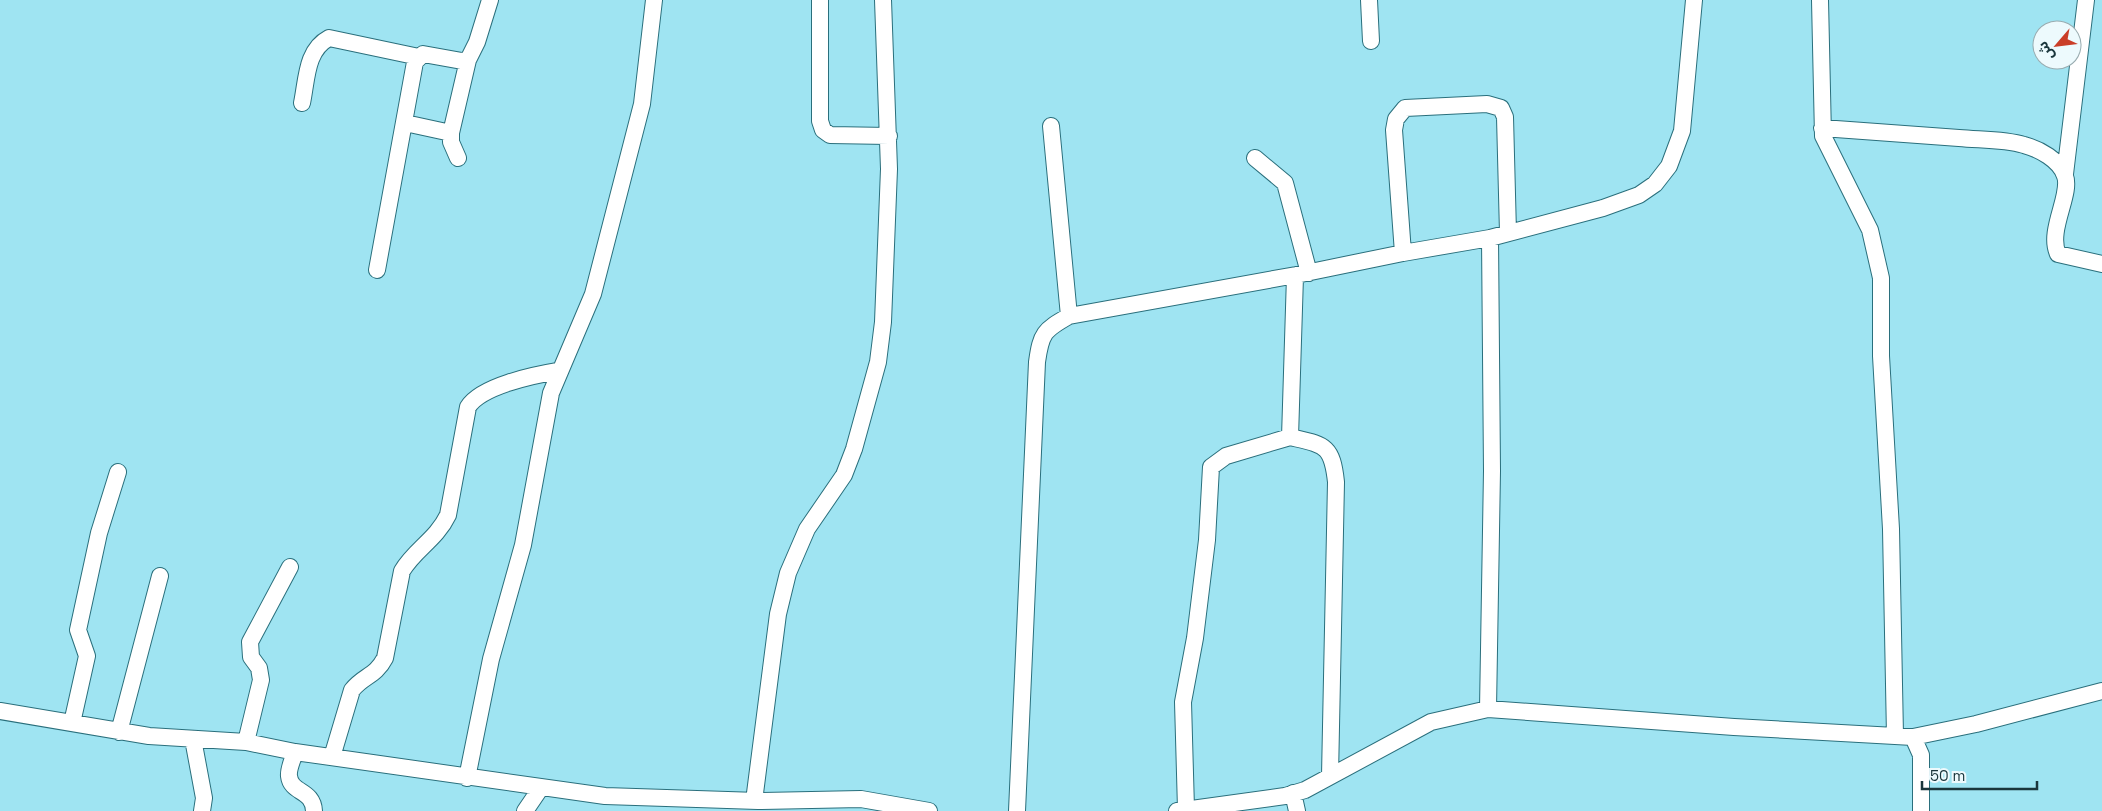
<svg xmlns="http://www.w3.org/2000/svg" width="2102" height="811" font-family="'Space Grotesk','Noto Sans Arabic',sans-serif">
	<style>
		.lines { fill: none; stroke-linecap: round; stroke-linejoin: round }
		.street-casing { stroke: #2a6f7c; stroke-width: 18 }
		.street { stroke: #fff; stroke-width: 16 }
	</style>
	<rect width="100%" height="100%" fill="#9fe4f2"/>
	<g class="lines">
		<defs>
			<path id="street" d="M820 0V121L823 130 830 135 889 136
				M1369 0 1371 41
				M1820 0 1823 136 1870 230 1881 278V356L1891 529 1895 736
				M302 103C307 79 306 50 329 38L419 57
				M405 123 451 133
				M1051 126 1069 316
				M1822 128C1868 131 1913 135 1959 138 1980 140 2004 139 2024 145 2039 149 2060 160 2065 176 2072 194 2047 231 2058 254L2102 264
				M458 158 451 142V133L468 60
				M1255 158 1285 183 1309 273
				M2065 174 2086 0
				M1403 253 1394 130 1396 119 1405 108 1487 104 1501 108 1505 117 1508 233
				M377 270 415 62 423 54 462 61 468 60 477 42 490 0
				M1295 276 1290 437C1324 445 1332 444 1336 482L1330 776
				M1488 709 1492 471 1490 238
				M0 711 149 736 246 742 295 752 605 796 758 801 861 799 929 811
				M72 723 87 656 78 630 99 533 118 472
				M119 732 160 576
				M1913 737 1976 724 2102 691
				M193 739 204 798 202 811
				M246 742 261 680 259 668 251 657 250 642 290 567
				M295 752C293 759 288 769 289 776 291 794 313 789 314 811
				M332 757 352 690C364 675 375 677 385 658L402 571C415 549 436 540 448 515L468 407C481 386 534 375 558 371
				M467 778 491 659 523 545 551 393 593 294 642 104 654 0
				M1293 793 1297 811
				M754 801 778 614 788 573 807 529 844 475 854 449 878 362 883 322 889 169 883 0
				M1186 809 1183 702 1195 638 1207 540 1211 467 1226 456 1290 437
				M525 811 540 789
				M1017 811 1037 362C1041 333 1044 330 1069 316L1296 275 1403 253 1490 238 1603 208 1639 195 1655 184 1669 166 1682 131 1694 0
				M1177 811 1285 796 1305 790 1431 722 1488 709 1734 727 1913 737 1921 755V811"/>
		</defs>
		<use href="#street" class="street-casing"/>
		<use href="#street" class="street"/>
	</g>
	<g transform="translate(2057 45) rotate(242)"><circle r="24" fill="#edfafd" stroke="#99acb0"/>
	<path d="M0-4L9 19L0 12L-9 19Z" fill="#ca3e28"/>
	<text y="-8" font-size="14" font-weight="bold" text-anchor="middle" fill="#1a363c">ش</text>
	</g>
	<path d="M1922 781v8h115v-8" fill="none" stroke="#1a363c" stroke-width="2.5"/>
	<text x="1930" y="781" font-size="15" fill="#1a363c" stroke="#edfafd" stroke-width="4" paint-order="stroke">50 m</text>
</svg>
